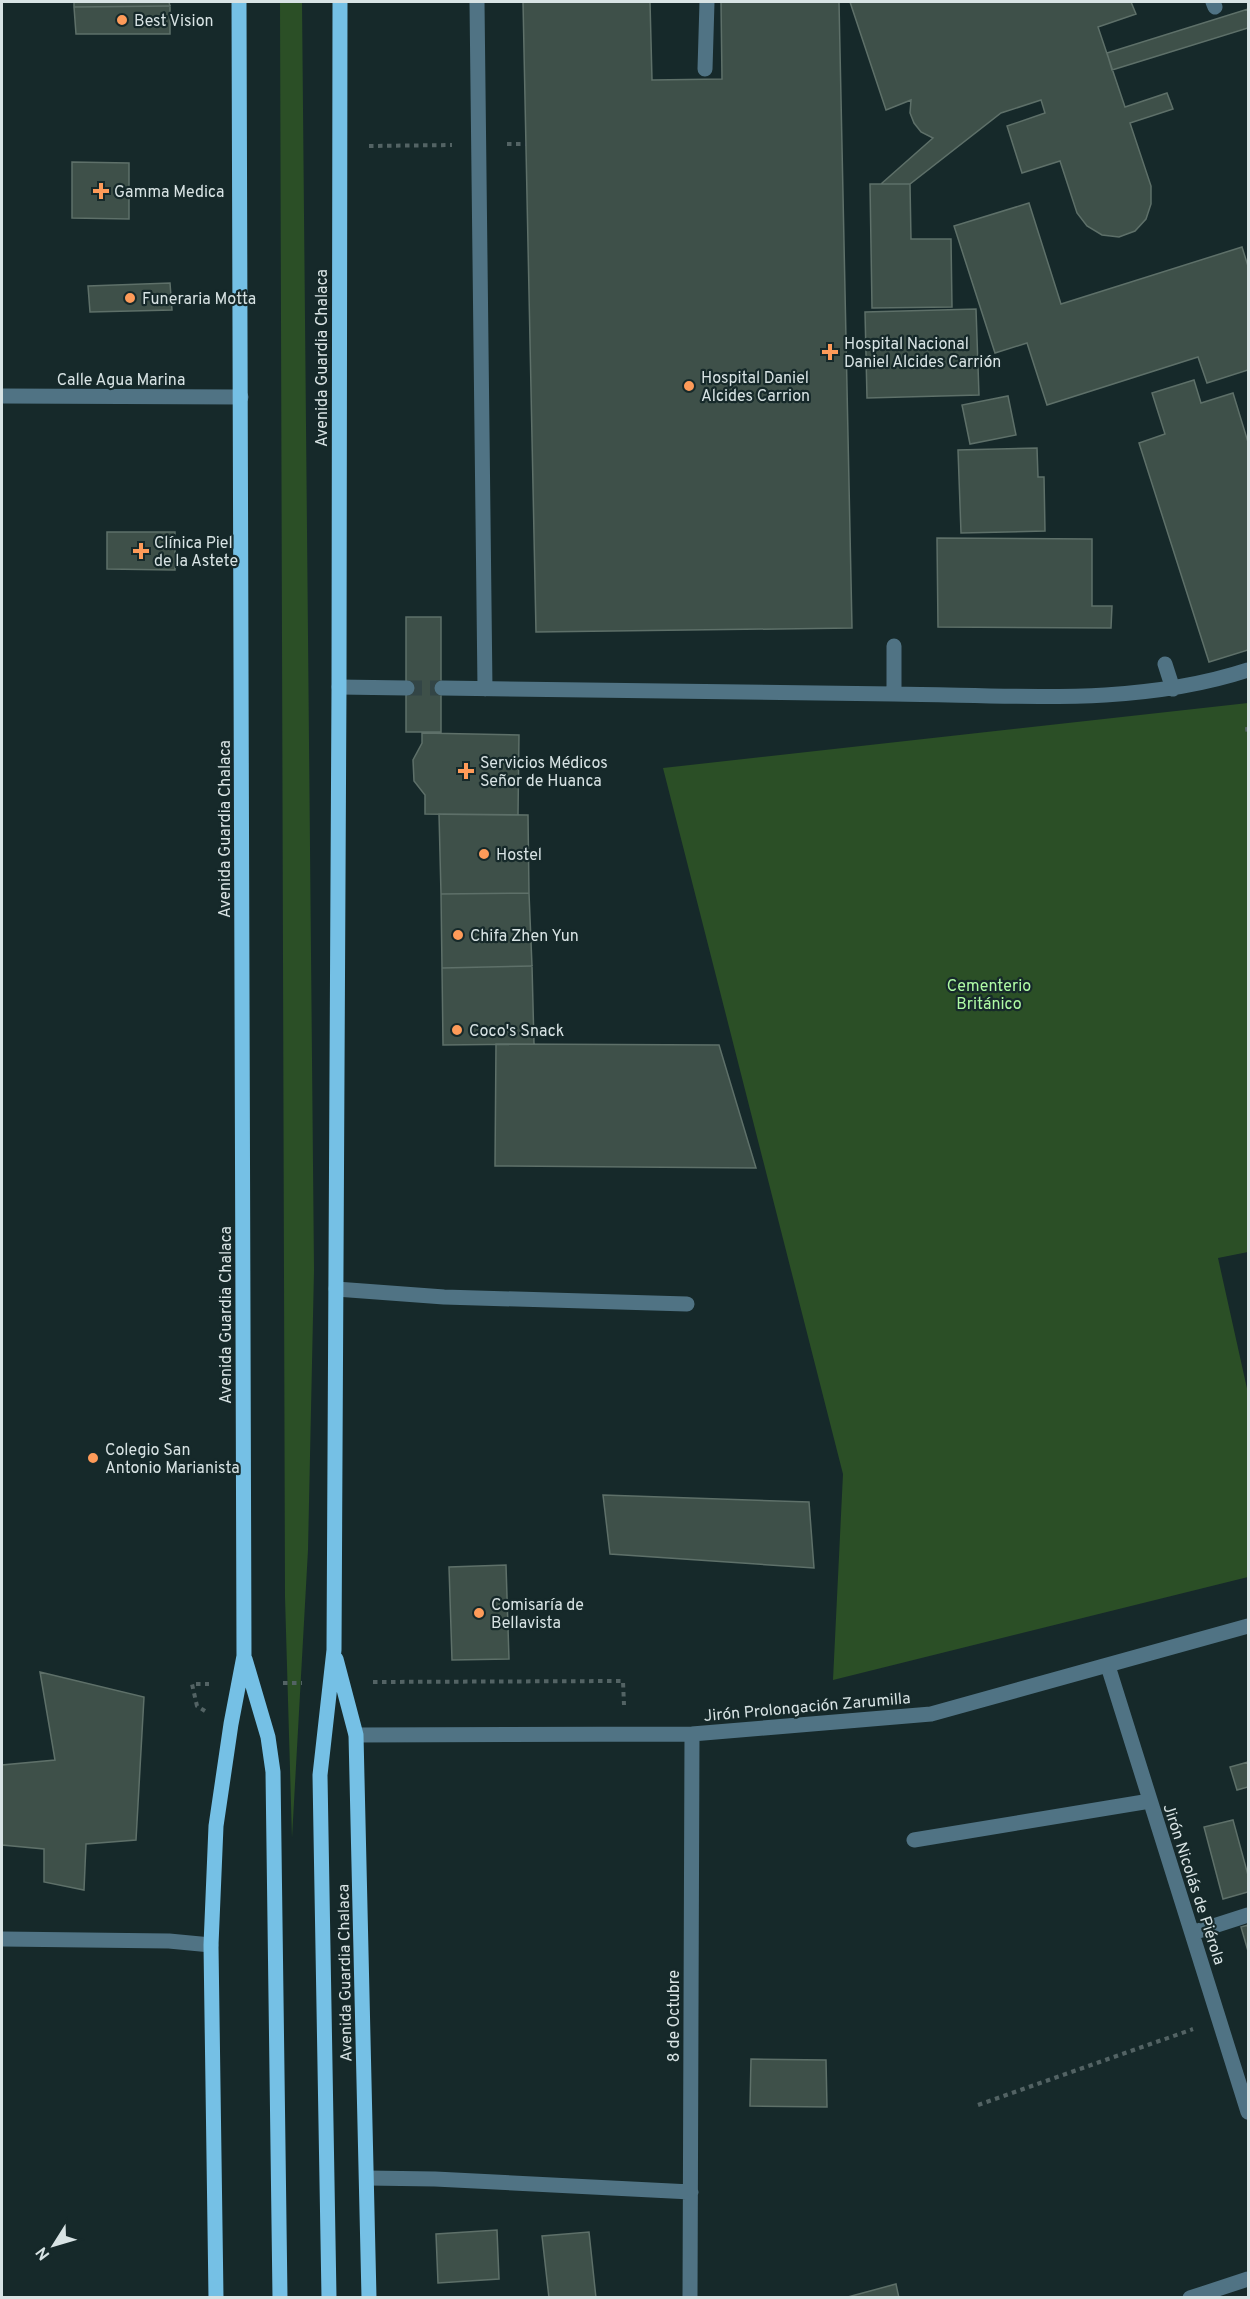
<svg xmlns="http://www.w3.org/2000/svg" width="1250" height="2299" font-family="Overpass,sans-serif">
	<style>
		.green { fill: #2b4f26 }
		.building { fill: #3e5049; stroke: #5e7069; stroke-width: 1.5 }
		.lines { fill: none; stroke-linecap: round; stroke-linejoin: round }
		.minor-tunnel { stroke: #334546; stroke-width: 15; stroke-dasharray: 15 8; stroke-linecap: butt }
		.path { stroke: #536364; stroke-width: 4; stroke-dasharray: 4.5 4.5; stroke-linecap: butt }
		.minor { stroke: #507384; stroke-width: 15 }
		.major { stroke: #75c0e5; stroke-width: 15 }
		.poi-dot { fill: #fe9b59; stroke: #16292a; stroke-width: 2 }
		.labels { text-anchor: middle; stroke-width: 4.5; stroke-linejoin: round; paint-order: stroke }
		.poi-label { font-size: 16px; fill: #d8e3e4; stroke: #16292a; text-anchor: start }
		.street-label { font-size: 16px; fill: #d8e3e4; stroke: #16292a }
		.park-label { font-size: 16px; fill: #affba5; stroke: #16292a }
	</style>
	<rect width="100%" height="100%" fill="#16292a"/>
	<path class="green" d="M280 2H302L314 1270 308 1550 292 1838 285 1597Z
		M1248 703V1252L1218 1258 1248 1393V1577L833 1680 843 1474 663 768Z"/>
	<path class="building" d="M74 2H169L170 6 74 7Z
		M523 2H650L652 80 722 79 721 2H839L852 628 536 632Z
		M850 2H1131L1136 14 1098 27 1125 107 1167 93 1173 109 1130 123 1151 186V204L1146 219 1135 231 1119 237 1102 235 1087 226 1077 213 1060 161 1022 173 1007 126 1045 113 1041 100 1001 113 910 184H881L933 138 921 132 914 123 910 113 911 100 886 110Z
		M170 6V34H76L74 7Z
		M1248 9V28L1112 70 1107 53Z
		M72 162 129 163V219L72 218Z
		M870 184H910L911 239H951L952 307 872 308Z
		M1029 203 1061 304 1242 247 1248 266V370L1207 383 1198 357 1047 405 1027 343 995 353 954 226Z
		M170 283 172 310 90 312 88 286Z
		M976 309 979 395 867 398 865 312Z
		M1194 380 1201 403 1233 393 1248 442V650L1209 662 1139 443 1165 434 1152 393Z
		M1008 396 1016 435 970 444 962 405Z
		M1037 448 1038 477H1044L1045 531 961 533 958 450Z
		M107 532H175V570L107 569Z
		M937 538 1092 539V606H1112L1111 628 938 627Z
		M406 617H441V732H406Z
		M422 733 519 735 518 815 425 814V795L414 781 413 760 422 743Z
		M439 814 528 815 529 893 441 894Z
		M529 893 532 966 442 968 441 894Z
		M532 966 534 1044 443 1045 442 968Z
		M496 1044 719 1045 756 1168 495 1166Z
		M603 1495 809 1502 814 1568 610 1554Z
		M506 1565 509 1659 452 1660 449 1567Z
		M40 1672 144 1697 136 1840 86 1844 84 1890 44 1882V1849L2 1845V1765L55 1760Z
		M1248 1762V1787L1237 1790 1230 1767Z
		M1233 1820 1248 1875V1892L1223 1899 1204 1827Z
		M1248 1925V1951L1241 1927Z
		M751 2059 826 2060 827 2107 750 2106Z
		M497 2230 499 2279 438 2283 436 2234Z
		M589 2232 596 2298H549L542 2236Z
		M896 2284 899 2298H844Z"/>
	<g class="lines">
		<path class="minor-tunnel" d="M407 688H442"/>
		<path class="path" d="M507 144H526
			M369 146 452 145
			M1247 727 1248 736
			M373 1682 623 1681 624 1705
			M283 1683H302
			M205 1711 197 1706 192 1684H209
			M978 2105 1193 2029"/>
		<path class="minor" d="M477 2 485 689
			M1213 2 1215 7
			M705 69 707 2
			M2 396 241 397
			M1165 664 1173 689
			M339 687 407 688
			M442 688 894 694V646
			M894 694C1012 695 1135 707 1248 670
			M336 1289 444 1297 687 1304
			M1108 1666 1248 2112
			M356 1735 692 1734 931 1714 1248 1626
			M914 1840 1150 1801
			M1192 1933 1248 1915
			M2 1939 169 1941 211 1945
			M367 2178 435 2179 691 2192
			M690 2298 692 1734
			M1190 2298 1248 2279"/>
		<path class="major" d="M245 1659 268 1737 273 1772 280 2298
			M336 1659 356 1735 369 2298
			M216 2298 211 1945 216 1826 231 1724 244 1656 239 2
			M329 2298 320 1775 334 1650 339 687 340 2"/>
	</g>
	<g class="poi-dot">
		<circle cx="122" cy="20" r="6"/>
		<path d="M98 182h6v6h6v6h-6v6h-6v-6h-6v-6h6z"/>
		<circle cx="130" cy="298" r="6"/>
		<path d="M827 343h6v6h6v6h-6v6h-6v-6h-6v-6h6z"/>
		<circle cx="689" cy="386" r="6"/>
		<path d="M138 542h6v6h6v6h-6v6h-6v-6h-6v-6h6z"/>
		<path d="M463 762h6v6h6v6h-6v6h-6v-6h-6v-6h6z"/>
		<circle cx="484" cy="854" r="6"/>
		<circle cx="458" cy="935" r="6"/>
		<circle cx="457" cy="1030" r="6"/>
		<circle cx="93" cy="1458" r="6"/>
		<circle cx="479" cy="1613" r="6"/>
	</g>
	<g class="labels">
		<g class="poi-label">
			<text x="134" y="26">Best Vision</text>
			<text x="114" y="197">Gamma Medica</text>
			<text x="142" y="304">Funeraria Motta</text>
			<text x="844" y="349">Hospital Nacional<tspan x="844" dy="18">Daniel Alcides Carrión</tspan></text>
			<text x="701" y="383">Hospital Daniel<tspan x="701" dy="18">Alcides Carrion</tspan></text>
			<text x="154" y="548">Clínica Piel<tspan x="154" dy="18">de la Astete</tspan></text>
			<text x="480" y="768">Servicios Médicos<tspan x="480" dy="18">Señor de Huanca</tspan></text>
			<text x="496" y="860">Hostel</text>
			<text x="470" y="941">Chifa Zhen Yun</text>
			<text x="469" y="1036">Coco's Snack</text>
			<text x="105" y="1455">Colegio San<tspan x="105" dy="18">Antonio Marianista</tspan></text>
			<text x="491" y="1610">Comisaría de<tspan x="491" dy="18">Bellavista</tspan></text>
		</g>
		<g class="street-label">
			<text transform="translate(321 358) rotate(-90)" y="6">Avenida Guardia Chalaca</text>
			<text x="121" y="385">Calle Agua Marina</text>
			<text transform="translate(224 829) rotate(-90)" y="6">Avenida Guardia Chalaca</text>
			<text transform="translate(225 1315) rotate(-90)" y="6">Avenida Guardia Chalaca</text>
			<text transform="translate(807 1706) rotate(-5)" y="6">Jirón Prolongación Zarumilla</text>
			<text transform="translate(1195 1884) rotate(72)" y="6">Jirón Nicolás de Piérola</text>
			<text transform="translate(344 1973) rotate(-91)" y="6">Avenida Guardia Chalaca</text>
			<text transform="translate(673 2016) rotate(-90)" y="6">8 de Octubre</text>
		</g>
		<g class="park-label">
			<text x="989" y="991">Cementerio<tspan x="989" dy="18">Británico</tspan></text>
		</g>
	</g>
	<rect width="1250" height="2299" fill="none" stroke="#d8e3e4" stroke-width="6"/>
	<g transform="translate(54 2245) rotate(233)" stroke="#16292a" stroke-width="4.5" paint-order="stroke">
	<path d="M0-4.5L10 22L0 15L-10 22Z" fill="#d8e3e4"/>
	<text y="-9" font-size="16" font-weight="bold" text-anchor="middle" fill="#d8e3e4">N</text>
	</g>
</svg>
